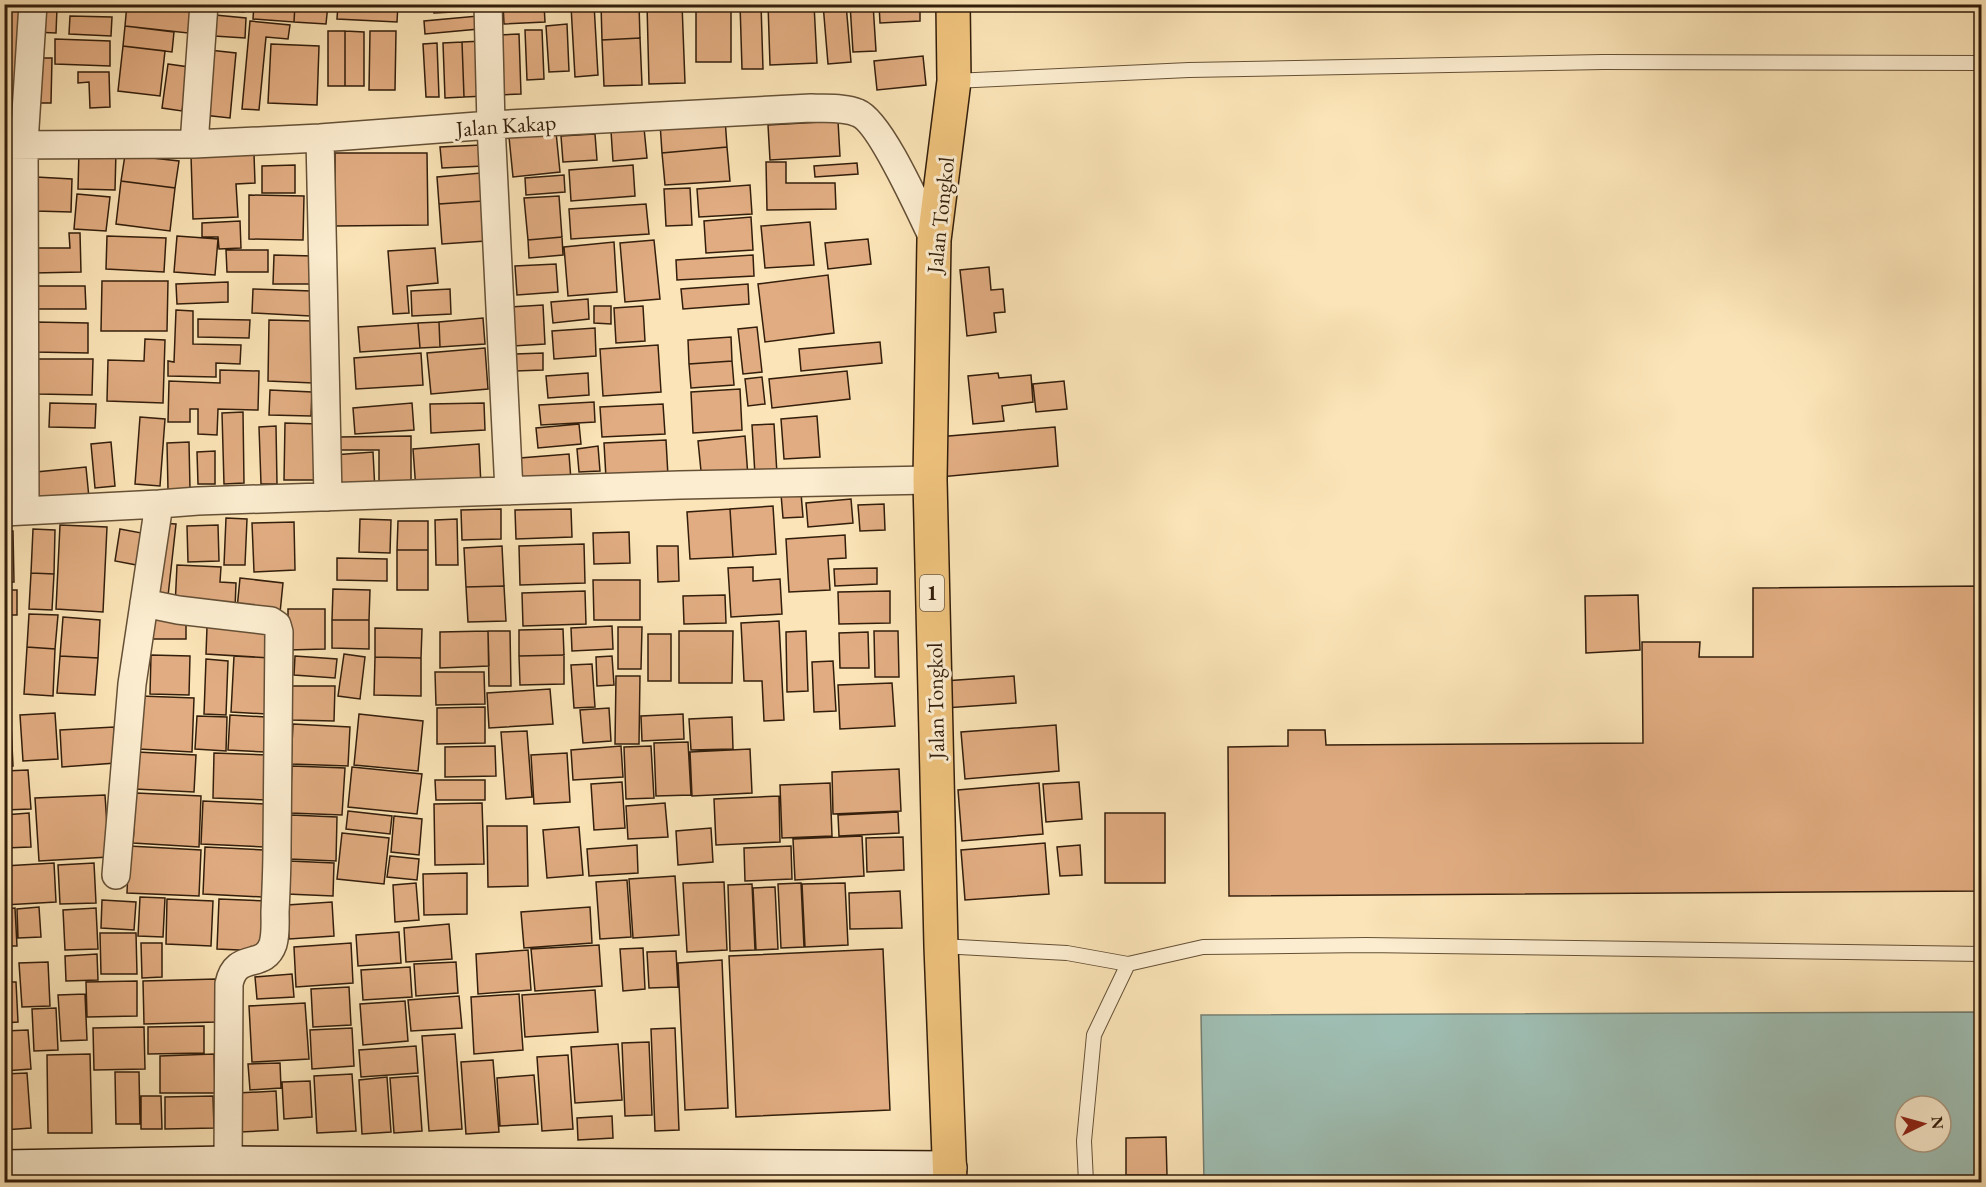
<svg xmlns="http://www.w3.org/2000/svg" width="1986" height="1187" font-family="'EB Garamond',serif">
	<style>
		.water { fill: #9fbeb3; stroke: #747e70; stroke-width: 1.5; fill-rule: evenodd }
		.building { fill: #e1ac81; stroke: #331e0b; stroke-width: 1.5 }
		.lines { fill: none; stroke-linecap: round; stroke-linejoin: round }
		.lane-casing { stroke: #655036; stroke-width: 16 }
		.street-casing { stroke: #655036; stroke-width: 30 }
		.secondary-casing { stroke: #331e0b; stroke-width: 36 }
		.highway-casing { stroke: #331e0b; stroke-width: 36 }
		.lane { stroke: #fcedd0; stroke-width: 14 }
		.street { stroke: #fcedd0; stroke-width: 27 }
		.secondary { stroke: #fcedd0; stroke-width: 33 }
		.highway { stroke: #eec27c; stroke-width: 33 }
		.labels { text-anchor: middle; stroke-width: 6; stroke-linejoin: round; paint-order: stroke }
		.shield { fill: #fcedd0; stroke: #6f5c46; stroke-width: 1.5 }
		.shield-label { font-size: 21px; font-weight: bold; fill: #331e0b }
		.street-label { font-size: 22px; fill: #331e0b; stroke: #fcedd0 }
	</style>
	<rect width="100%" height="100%" fill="#fbe4b7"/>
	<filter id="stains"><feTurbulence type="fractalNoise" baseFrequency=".00333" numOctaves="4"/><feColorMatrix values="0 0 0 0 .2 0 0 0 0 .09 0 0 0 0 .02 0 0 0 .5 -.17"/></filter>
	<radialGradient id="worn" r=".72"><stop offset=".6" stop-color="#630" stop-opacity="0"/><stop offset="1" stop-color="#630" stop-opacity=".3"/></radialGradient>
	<path class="water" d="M1981 1012V1182H1204L1201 1015ZM1905 1106H1941V1142H1905Z"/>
	<path class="building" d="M4 4H23L19 117H4Z
		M127 4H191L188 33 125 26Z
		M214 4H245L244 12 214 9Z
		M254 4H295L294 22 253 19Z
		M295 4H328L326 24 294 22Z
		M338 4H398L397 22 337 19Z
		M434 4H474V11L434 13Z
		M503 4H544L545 22 504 24Z
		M594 4 598 75 575 77 571 6Z
		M601 4H639L640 38 602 40Z
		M647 4H682L685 83 649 84Z
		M696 4H731V62H696Z
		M740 4H761L763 69H742Z
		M768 4H814L817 63 770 65Z
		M823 4H846L851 62 828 64Z
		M850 4H873L876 51 853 52Z
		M879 4H920V21L880 23Z
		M35 7 57 8 56 33 34 32Z
		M215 15 246 18 245 38 214 36Z
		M70 16 112 17 111 36 69 34Z
		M478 16 479 29 425 34 424 21Z
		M250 21 290 25 288 39 266 37 259 110 242 109Z
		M567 24 569 71 549 72 546 26Z
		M125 26 174 32 172 52 123 46Z
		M525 30H542L544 79 527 80Z
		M328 31H345V86H328Z
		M345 31 364 32V86H345Z
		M370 31H396L395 90H369Z
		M519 34 521 94 499 95 497 35Z
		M640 38 642 85 604 86 602 40Z
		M55 39 110 41V66L55 64Z
		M484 41 487 96 464 97 462 42Z
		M462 42 464 97 445 98 443 43Z
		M437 43 439 97H426L423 44Z
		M271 44 319 46 317 105 268 103Z
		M123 46 165 51 160 96 118 91Z
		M209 50 236 53 230 118 203 115Z
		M923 56 926 85 877 90 874 61Z
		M31 58H52L51 103H31Z
		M168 64 189 67 182 111 162 108Z
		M78 72H109L110 107 90 108 89 82 78 83Z
		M725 118 727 147 662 153 660 123Z
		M838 121 840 156 770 160 768 125Z
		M644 128 647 158 613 161 611 131Z
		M556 132 560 172 513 177 509 137Z
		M595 134 597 160 563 162 561 136Z
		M481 145 483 166 442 168 440 147Z
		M727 147 730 181 665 185 662 153Z
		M79 150 116 151 115 190 78 189Z
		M335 153H427L428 225 335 226Z
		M254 154 255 183 236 184 238 217 193 219 191 156Z
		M125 155 179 161 175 188 121 181Z
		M4 159H19L20 200 4 201Z
		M766 162H786V183H835L836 209 767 210Z
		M857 163 858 174 815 177 814 166Z
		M295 165V193H262V166Z
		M633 165 635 196 571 201 569 170Z
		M481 173 483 201 439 204 437 177Z
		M564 175 565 192 526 195 525 178Z
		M36 177 72 179 71 212 35 211Z
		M121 181 175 188 170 231 116 224Z
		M750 185 752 214 699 217 697 189Z
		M690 188 692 225 666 226 664 189Z
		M77 194 110 197 106 231 74 229Z
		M249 195 304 196 303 240 249 239Z
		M559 196 562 237 528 240 524 198Z
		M483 201 486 241 442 244 439 204Z
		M646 204 649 234 571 239 569 209Z
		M751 217 753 250 706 253 704 221Z
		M240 221 241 248 219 249 218 237H202V223Z
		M810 222 814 265 765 268 761 226Z
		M69 233H80L81 272 34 273 33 248H70Z
		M13 234 18 277 4 279V235Z
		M107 236 166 238 164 272 106 269Z
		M177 236 218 239 215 275 174 272Z
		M562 237 563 255 529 258 528 240Z
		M868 239 871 264 828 269 825 243Z
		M654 240 660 299 625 302 620 243Z
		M614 242 617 292 568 296 564 247Z
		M435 248 438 283 407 286 409 313 393 314 388 251Z
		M226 250H268V272H227Z
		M274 255 313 256V284H273Z
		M753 255 754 276 677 280 676 260Z
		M556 264 558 292 517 295 515 266Z
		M989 267 991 290 1003 289 1005 312 994 313 996 332 967 336 960 270Z
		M828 275 834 333 765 342 758 284Z
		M102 281H168L167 331H101Z
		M228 282V302L177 304 176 284Z
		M748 284 749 304 683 309 681 289Z
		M34 286H85L86 309H34Z
		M253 289 311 291 310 316 252 313Z
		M450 289 451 314 412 316 411 291Z
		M588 299 589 319 553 323 551 302Z
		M543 305 545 344 513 346 510 307Z
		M594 306H611V324L594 323Z
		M643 306 645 341 616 343 614 308Z
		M176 310 193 311V344L241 345 240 364 216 363V377L168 376V361L174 362Z
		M483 318 485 344 440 347 439 322Z
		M198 319 250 320 249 338 198 337Z
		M269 320 314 321 313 383 268 381Z
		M35 322 88 323V353L34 352Z
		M439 322 440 347 420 348 418 323Z
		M418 323 420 348 360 352 358 327Z
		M757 327 762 372 743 374 738 329Z
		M595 328 596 356 554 359 552 331Z
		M731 337 732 361 689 364 688 340Z
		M145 339 165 340 163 403 107 401 108 360 144 361Z
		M880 342 882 363 801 371 799 349Z
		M658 345 661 392 603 396 600 349Z
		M485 348 488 389 431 394 427 353Z
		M421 353 423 385 356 389 354 358Z
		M543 353V370L515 371V354Z
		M37 359H93L92 395 37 394Z
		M732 361 734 385 691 388 689 364Z
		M220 370 259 371 258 410 218 409 217 435 198 434V409H190V422H168L169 381 220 383Z
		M847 371 850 399 772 408 769 379Z
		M588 373 589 395 548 398 546 376Z
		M998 373 999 378 1031 375 1033 402 1002 406 1004 421 973 424 968 376Z
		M762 377 765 404 748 406 745 379Z
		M4 380H19V417H4Z
		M1064 381 1067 409 1036 412 1033 384Z
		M740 389 742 430 693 433 691 392Z
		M270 390 312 392 311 416 269 415Z
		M594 402 595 422 541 425 539 405Z
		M50 403 96 404 95 428 49 427Z
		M412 403 414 430 355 434 353 408Z
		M484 403 485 430 431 433 430 404Z
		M663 404 665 434 602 437 600 407Z
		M243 412 244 483 224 484 222 413Z
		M817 416 820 457 784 459 781 419Z
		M140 417 165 419 160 486 135 484Z
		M285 423 319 424V480H284Z
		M579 424 581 444 538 448 536 428Z
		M774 424 777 474 755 475 752 425Z
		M276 426 277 484H261L259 427Z
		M1055 427 1058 466 940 477 937 437Z
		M4 431H12L10 465H4Z
		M411 436V489H379V450H338V437Z
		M745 436 748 477 702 481 698 441Z
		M666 440 668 476 606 478 604 443Z
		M111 442 115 486 95 488 91 444Z
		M189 442 190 489 168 490 167 443Z
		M479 444 481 486 416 490 413 449Z
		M598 446 600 471 579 472 577 449Z
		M215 451V484H198L197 452Z
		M373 452 375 491 336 494 333 455Z
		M569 454 571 480 523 484 520 458Z
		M86 467 89 498 39 503 36 472Z
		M4 471H11L12 493 4 494Z
		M801 493 803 517 783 518 781 494Z
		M851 499 853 523 808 527 806 503Z
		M884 504 885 530 860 531 858 505Z
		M773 506 776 554 733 557 730 509Z
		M501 509V539L462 540 461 510Z
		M571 509 572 537 516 539 515 510Z
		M730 509 733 557 690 559 687 512Z
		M226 518 247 519 245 565H224Z
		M360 519 391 520 390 553 359 552Z
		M457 519 458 565H436L435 520Z
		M398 521H428V550H397Z
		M294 522 295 570 254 572 252 523Z
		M159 523 176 524 167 605 150 602Z
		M60 525 107 527 103 612 56 609Z
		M218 525 219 561 188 562 187 526Z
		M33 529 55 530 54 574 31 573Z
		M120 529 147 534 142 566 115 561Z
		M4 531H13L14 582H4Z
		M629 532 630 563 594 564 593 533Z
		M845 535 846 558 828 559 830 590 789 592 786 539Z
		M584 544 585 583 520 585 519 546Z
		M502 546 504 586 466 587 464 548Z
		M657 546H678L679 581 658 582Z
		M397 550H428V590H397Z
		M337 558 387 559V581L337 580Z
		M177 565 221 567 220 582 236 583 235 609 175 607Z
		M753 567V581L780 579 782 614 731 617 728 568Z
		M877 568V584L835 586 834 569Z
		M31 573 54 574 52 610 29 609Z
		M240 578 283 583 280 613 237 609Z
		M593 580H640V620H594Z
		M504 586 506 621 468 622 466 587Z
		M1982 586V891L1229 896 1228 747 1288 746V730H1325L1326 745 1643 743 1642 642H1700L1699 657H1753V588Z
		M333 589 370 590 369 620H332Z
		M4 590H17V615H4Z
		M585 591 586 624 523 626 522 593Z
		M890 591V623L839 624 838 592Z
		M725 595 726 623 684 624 683 596Z
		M1638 595 1640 650 1586 653 1585 596Z
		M288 609H325V649L288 650Z
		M29 614 58 615 55 649 27 647Z
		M151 615 186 616V639H151Z
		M63 617 100 620 98 658 60 656Z
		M332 620H369V649L332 648Z
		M779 621 784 720 764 721 762 681H744L741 623Z
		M612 626 613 649 572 651 571 628Z
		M207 627 272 631 270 658 206 654Z
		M618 627H642L641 669H618Z
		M375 628 422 629 421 658 375 657Z
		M563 629 564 655 519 656V630Z
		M488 631 489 666 440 668V632Z
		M488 631H510L511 686H489Z
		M679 631H733L732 683H679Z
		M806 631 808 691 787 692 786 632Z
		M874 631H898L899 677H875Z
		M868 632 869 668H840L839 633Z
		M648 634H671V681H648Z
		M27 647 55 649 53 696 24 694Z
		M344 654 365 657 360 699 338 696Z
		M151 655 190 656 189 695 150 694Z
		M564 655V684L520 685 519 656Z
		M60 656 98 658 95 695 57 693Z
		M234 656 270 658 267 714 231 712Z
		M295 656 337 659 335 678 294 675Z
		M612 656 614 685 597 686 596 657Z
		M375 657 421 658V696L374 695Z
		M206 659 228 661 226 715 204 714Z
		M833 661 836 711 814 712 812 662Z
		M592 664 595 707 574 708 571 665Z
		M435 672H484L485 704 436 705Z
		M616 676H640L639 744H615Z
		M1014 676 1016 703 945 708 944 681Z
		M892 683 895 726 840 729 838 685Z
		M291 686H335L334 721 290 720Z
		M550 689 553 724 489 728 487 693Z
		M141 696 194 698 192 752 139 749Z
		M485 707V743L437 744V708Z
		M609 708 611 741 583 743 580 710Z
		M55 713 58 759 23 761 20 715Z
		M359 714 423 721 418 771 354 765Z
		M683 714 684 739 642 741 641 716Z
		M230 715 266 717 265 752 228 750Z
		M197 716 227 717 226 751 195 749Z
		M732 717 733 749 691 750 689 719Z
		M4 724H11L13 766H4Z
		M293 724 350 727 348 766 291 764Z
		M1056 725 1059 771 965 779 961 732Z
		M114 727 116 763 62 767 60 730Z
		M527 731 532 797 506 799 501 732Z
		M688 742 691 795 656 796 654 743Z
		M495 746 496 776 445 777V747Z
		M621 746 623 777 573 780 571 750Z
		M651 746 654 798 626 799 624 747Z
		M750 749 752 793 692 796 690 752Z
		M137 752 196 755 194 792 135 789Z
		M214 753 268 755 266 800 213 798Z
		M567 753 570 802 534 804 531 755Z
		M292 766 345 768 342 815 290 813Z
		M352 767 422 774 417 814 348 807Z
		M899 769 901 811 833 814 832 772Z
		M28 770 31 809 4 810V771Z
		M435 780H485V800H436Z
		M622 782 625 828 594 830 591 784Z
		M1079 782 1082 819 1046 822 1043 784Z
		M830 783 832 836 782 838 780 785Z
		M1039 783 1043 834 962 841 958 790Z
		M136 793 201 796 199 847 133 843Z
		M105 795 109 857 39 861 35 798Z
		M779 796 780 842 716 845 714 799Z
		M203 801 266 804 264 847 201 844Z
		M482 803 484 864 435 865 434 804Z
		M665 803 668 837 628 839 626 806Z
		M348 811 392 816 390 834 346 829Z
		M898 812 899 833 839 836 838 815Z
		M29 813 31 847 4 848V815Z
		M1105 813H1165V883H1105Z
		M291 815 337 817 336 861 289 859Z
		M394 816 422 819 419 855 391 852Z
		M487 826H527L528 886 488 887Z
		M579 827 583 875 547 878 543 830Z
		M711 828 713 862 678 865 676 831Z
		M342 833 389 838 384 884 337 879Z
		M862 836 864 876 795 880 793 839Z
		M903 837 904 870 867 872 866 838Z
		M1045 843 1049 894 965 900 961 850Z
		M637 845 638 873 589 876 587 849Z
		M1080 845 1082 875 1060 876 1057 847Z
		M129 846 201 850 199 896 127 893Z
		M791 846 792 879 745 881 744 848Z
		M205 847 264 850 262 897 203 894Z
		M390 856 419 859 417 880 387 877Z
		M289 861 334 863 333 896 287 894Z
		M54 863 56 902 4 905V866Z
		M94 863 96 903 60 904 58 865Z
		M467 873V914L424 915 423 874Z
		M675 876 679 935 633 938 629 879Z
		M627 880 631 937 600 939 596 882Z
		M724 882 727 950 687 952 683 883Z
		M416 883 419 920 395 922 393 885Z
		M801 883 804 947 781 948 778 884Z
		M845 883 848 945 805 947 802 884Z
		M752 884 755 950 730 951 728 885Z
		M775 887 778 949 756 950 753 888Z
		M900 891 902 928 850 929 849 893Z
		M140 897 165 898 163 937 138 936Z
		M167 899 213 901 211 946 166 944Z
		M219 899 267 901 264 951 217 949Z
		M102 900 136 902 134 930 101 928Z
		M332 902 334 936 289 939 287 905Z
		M39 907 41 937 18 938 17 909Z
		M590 907 592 943 524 948 521 912Z
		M15 908 17 946H4V909Z
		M96 908 98 949 65 950 63 910Z
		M449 924 452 959 406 962 404 928Z
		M399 932 401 963 358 966 356 935Z
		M100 933H136L137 974H101Z
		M141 943H162V977L142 978Z
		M351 943 353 983 296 987 294 947Z
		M599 945 602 986 535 991 531 949Z
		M643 948 645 989 623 991 620 949Z
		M883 949 890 1110 736 1117 729 956Z
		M528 950 531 990 478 994 476 954Z
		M676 951 678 987 649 988 647 952Z
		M97 954 98 980 66 981 65 956Z
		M722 960 728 1108 685 1110 678 963Z
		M48 962 50 1006 22 1007 19 963Z
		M456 962 458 993 416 996 414 964Z
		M410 967 412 997 363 1000 361 970Z
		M292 974 294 997 257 999 255 977Z
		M216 979V1022L144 1024 143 981Z
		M137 981V1016L87 1017 86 982Z
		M4 982H16L18 1022 4 1023Z
		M349 987 351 1025 313 1027 311 989Z
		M595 990 598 1032 525 1037 522 995Z
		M85 994 87 1040 61 1041 58 995Z
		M519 994 523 1050 474 1054 471 997Z
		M459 996 462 1028 411 1031 408 1000Z
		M405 1001 408 1041 363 1045 360 1004Z
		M305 1003 309 1059 252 1062 249 1006Z
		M56 1008 58 1050 34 1051 32 1009Z
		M204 1026V1053L148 1054V1027Z
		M144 1027 145 1069 94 1070 93 1028Z
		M352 1028 354 1066 312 1069 310 1030Z
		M675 1028 679 1130 655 1131 651 1029Z
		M28 1030 31 1069 4 1071V1031Z
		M455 1034 462 1129 429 1131 422 1036Z
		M649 1042 652 1115 625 1116 622 1043Z
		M618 1044 622 1100 575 1103 571 1047Z
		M416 1046 418 1073 361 1077 359 1050Z
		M90 1054 92 1133H48L47 1055Z
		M214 1054 215 1093H160V1056Z
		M568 1055 573 1129 542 1131 537 1057Z
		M493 1060 499 1132 466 1134 461 1062Z
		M280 1063 281 1088 250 1090 248 1064Z
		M115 1072H139L140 1124H116Z
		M27 1073 31 1128 4 1130V1074Z
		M352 1074 356 1131 317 1133 314 1076Z
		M534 1075 538 1124 500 1126 497 1078Z
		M418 1076 422 1131 394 1133 390 1078Z
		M387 1077 391 1132 362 1134 359 1080Z
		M310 1081 312 1117 284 1119 282 1082Z
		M276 1091 278 1130 240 1132 237 1093Z
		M141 1096H161L162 1129H141Z
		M213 1096 214 1128 165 1129V1097Z
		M612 1116 613 1138 578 1140 577 1118Z
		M1166 1137 1167 1175H1126V1138Z"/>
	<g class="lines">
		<defs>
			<path id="lane" d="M954 81 1189 70 1603 62 1982 63
				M941 946 1067 953 1128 964 1203 947 1366 945 1982 954
				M1086 1182 1084 1141 1094 1035 1128 964"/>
			<path id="street" d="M488 4 491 125 509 491
				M320 138 328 497
				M194 144 204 4
				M4 145 194 144 320 138 491 125 811 108C826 109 844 107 858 113 881 122 921 214 934 240
				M25 511 24 143 33 4
				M4 512 159 504 198 501 680 485 930 480
				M144 603 178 610 271 621 277 625 279 632C278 704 278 776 277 848 277 869 276 891 275 912 275 922 276 934 273 944 264 971 236 950 229 984L228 1163
				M116 875 132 684 159 504"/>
			<path id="secondary" d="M4 1167 228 1163 950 1168"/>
			<path id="highway" d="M950 1182 941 946 930 480 934 240 954 81 953 4"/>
		</defs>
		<use href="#lane" class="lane-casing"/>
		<use href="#street" class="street-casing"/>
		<use href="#secondary" class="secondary-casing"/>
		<use href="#highway" class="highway-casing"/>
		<use href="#lane" class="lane"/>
		<use href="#street" class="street"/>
		<use href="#secondary" class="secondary"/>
		<use href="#highway" class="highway"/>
	</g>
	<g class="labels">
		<rect class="shield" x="920" y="575" width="24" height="36" rx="4.5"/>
		<g class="shield-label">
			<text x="932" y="600">1</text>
		</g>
		<g class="street-label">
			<text transform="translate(506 125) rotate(-4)" y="8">Jalan Kakap</text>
			<text transform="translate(940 215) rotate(-84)" y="8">Jalan Tongkol</text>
			<text transform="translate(935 701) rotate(-91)" y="8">Jalan Tongkol</text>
		</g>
	</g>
	<rect width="1986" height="1187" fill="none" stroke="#fbe4b7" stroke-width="24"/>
	<rect x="6" y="6" width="1974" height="1175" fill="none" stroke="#331e0b" stroke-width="3"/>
	<rect x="12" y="12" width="1962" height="1163" fill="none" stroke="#331e0b" stroke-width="1.5"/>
	<g transform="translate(1923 1124) rotate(85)"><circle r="28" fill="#fcedd0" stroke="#ac9a81" stroke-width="1.5"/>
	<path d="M0-4.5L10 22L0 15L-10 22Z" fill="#8f2418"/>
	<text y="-9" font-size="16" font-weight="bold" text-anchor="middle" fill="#331e0b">N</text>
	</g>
	<rect width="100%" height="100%" filter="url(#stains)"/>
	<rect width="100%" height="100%" fill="url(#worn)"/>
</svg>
